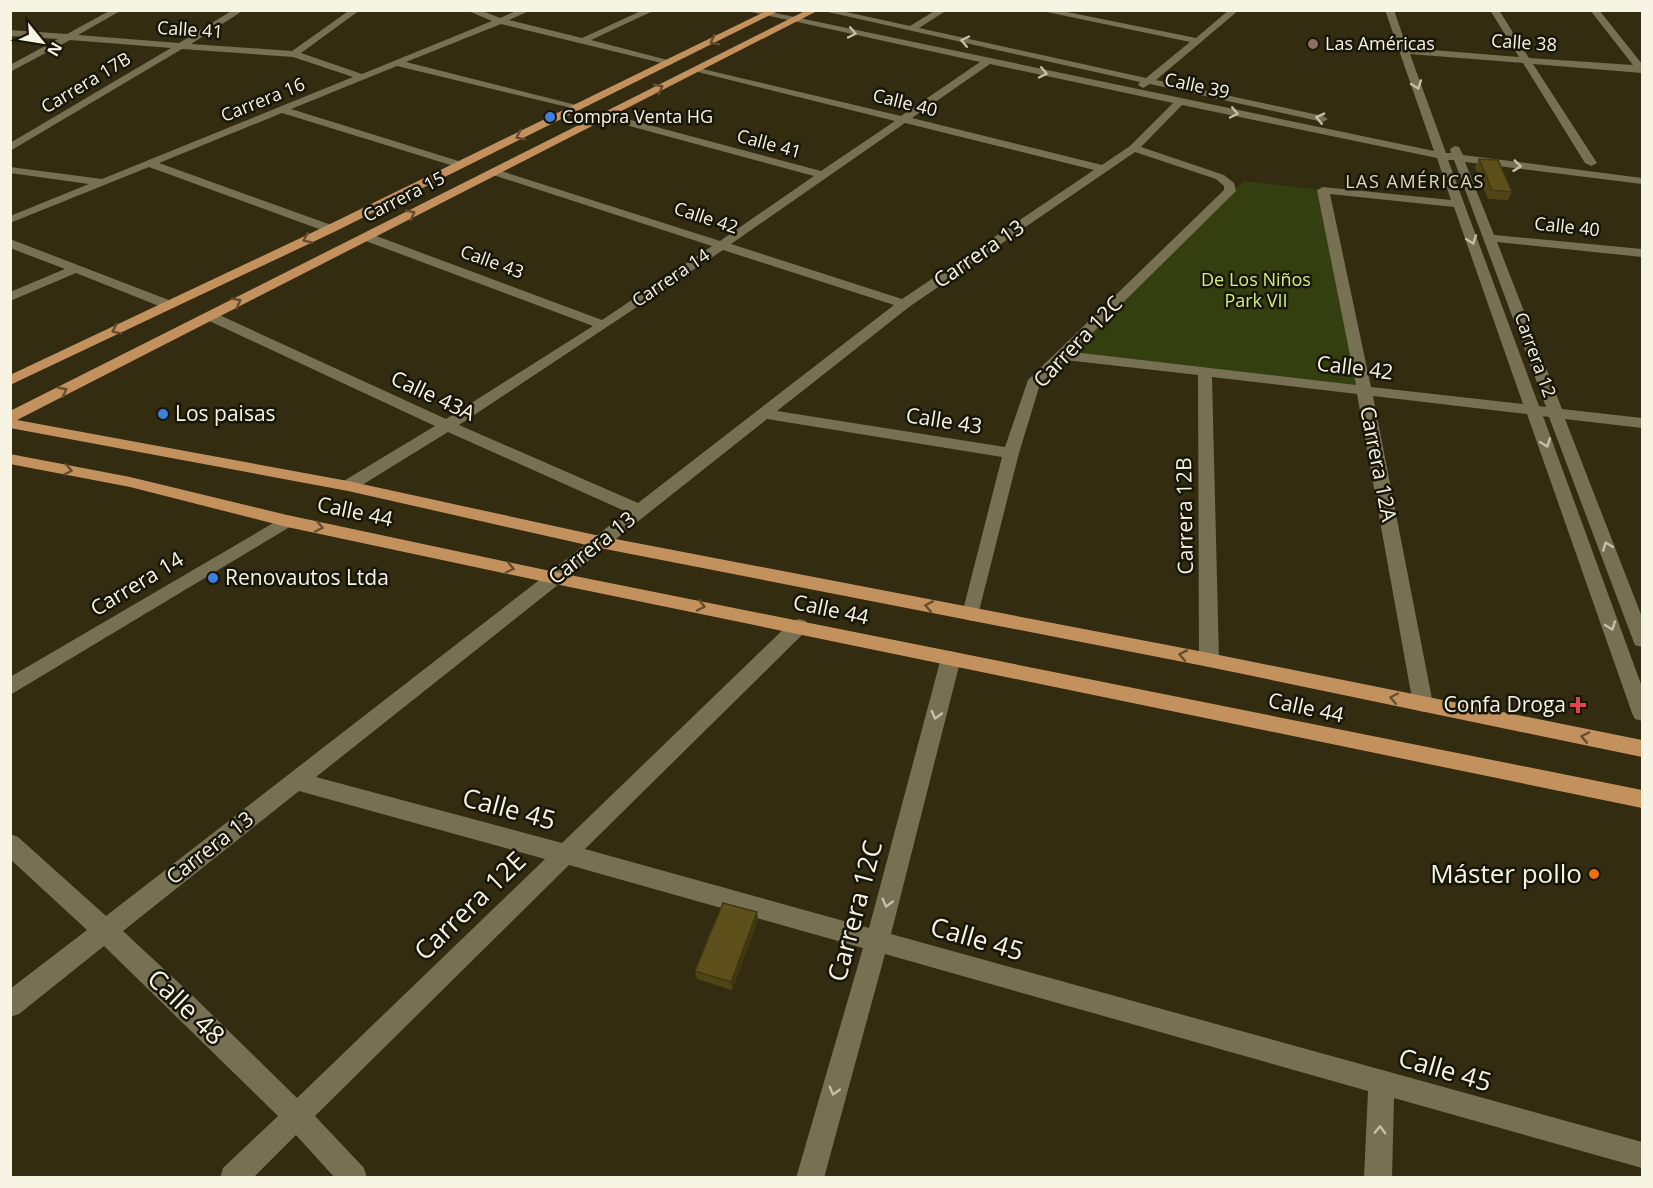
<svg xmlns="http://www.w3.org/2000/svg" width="1653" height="1188" font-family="'Open Sans',sans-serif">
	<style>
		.green { fill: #343f0f }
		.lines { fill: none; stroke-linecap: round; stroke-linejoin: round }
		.minor { fill: #777052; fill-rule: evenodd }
		.major { fill: #c3915e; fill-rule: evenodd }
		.wall { fill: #504516 }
		.shaded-wall { fill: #413812 }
		.building { fill: #5d501a; stroke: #413812; stroke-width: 1.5 }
		.oneway { stroke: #c4bfaa }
		.oneway2 { stroke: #654d2f }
		.education-dot { fill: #8d6e63; stroke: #181509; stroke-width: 2 }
		.shop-dot { fill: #3f7fe0; stroke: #181509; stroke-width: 2 }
		.health-dot { fill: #e0444e; stroke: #181509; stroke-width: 2 }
		.food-dot { fill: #e8710a; stroke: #181509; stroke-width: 2 }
		.labels { text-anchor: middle; stroke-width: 5; stroke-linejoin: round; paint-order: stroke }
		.far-street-label { font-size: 18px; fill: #f8f4e4; stroke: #181509 }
		.far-poi-label { font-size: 18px; fill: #f8f4e4; stroke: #181509; text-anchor: start }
		.far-neighbourhood-label { font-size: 18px; letter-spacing: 1.5px; fill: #e0d8b7; stroke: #181509 }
		.far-park-label { font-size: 18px; fill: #d2f177; stroke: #181509 }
		.street-label { font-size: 21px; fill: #f8f4e4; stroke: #181509 }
		.poi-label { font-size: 21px; fill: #f8f4e4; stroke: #181509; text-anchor: start }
		.near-street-label { font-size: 26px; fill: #f8f4e4; stroke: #181509 }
		.near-poi-label { font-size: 26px; fill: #f8f4e4; stroke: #181509; text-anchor: end }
	</style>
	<rect width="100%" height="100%" fill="#332c10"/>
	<path class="green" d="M1244 181 1323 190 1364 390 1062 355Z"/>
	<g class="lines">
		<path class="minor" d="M111 10H122L78 35 179 43 233 10H244L191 44 292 51 350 10H360L301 53 362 74 492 21 466 10H480L500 18 518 10H531L509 20 582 38 643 10H655L591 40 675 62 670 65 501 24 406 62 580 106V110L397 66 291 109 465 163V167H457L282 113 159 163 334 226 336 229 330 233 149 167 10 223V216L89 184 10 173V167L102 179 353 77 293 57 182 49 10 151V143L171 48 70 40 10 72V65L58 39 10 36V30L67 34Z
			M742 10H761L1434 151 1385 10H1394L1407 48 1519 57 1490 10H1499L1529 58 1633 65 1590 10H1599L1642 64V73L1533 64 1597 163 1591 166 1585 163 1523 63 1410 54 1446 153H1451L1450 149 1455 146 1459 147 1463 155 1642 178V184L1465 162 1494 235 1642 249V257L1497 242 1562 409 1642 418V428L1565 419 1642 617V647L1635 645 1633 640 1549 417 1543 416 1642 687V721L1635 719 1632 713 1527 414 1373 396 1433 704 1430 710 1423 712 1416 710 1413 704 1357 394 1212 377 1219 660 1216 665 1209 667 1202 665 1199 660 1198 375 1065 360 1040 384 1019 453 977 619 971 621 965 619 962 614 1002 457 767 419 316 777 562 843 792 621 799 619 806 621 808 626 806 631 585 849 869 928 941 658 944 653 951 651 958 653 961 658 891 934 1642 1142V1168L1394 1098 1392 1178H1364L1368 1091 885 954 824 1178H796L863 948 569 865 315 1116 364 1168 367 1178H335L296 1135 253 1178H220L223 1168 278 1116 104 946 19 1014 10 1017V989L87 930 10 859V834L18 837 106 916 627 512 448 432 354 490H342L340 486 342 482 435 426 205 319 203 316 205 313H215L446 419 593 326 363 240 361 237 363 234H371L602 320 712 246 490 174V170H498L720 241 814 176 600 118V114H608L821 171 895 121 694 71V67L901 116 980 62ZM990 64 1173 103 1130 146 1102 165 912 118ZM1182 105 1437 158 1451 200 1323 187 1317 190 1356 385 1073 352 1236 191 1234 183 1224 175 1141 147ZM905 123 1094 170 902 299 731 244ZM1135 152 1216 179 1224 186V190L1028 380 1005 447 777 411 909 307ZM1448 160H1454L1546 407 1539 406ZM1330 194 1454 207 1523 404 1371 387ZM723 250 894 305 638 503 459 425ZM299 791 545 859 297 1098 195 998 123 931Z
			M819 10H837L910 26 936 10H947L919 28 1146 78 1190 42 1037 10H1057L1196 38 1229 10H1239L1156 80 1323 116 1328 119 1323 122 1150 84 1143 88 1138 85 1140 82Z
			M10 239 174 302 176 305 174 308H164L76 273 10 301V292L65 269 10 248Z
			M287 515 293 517 295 521 293 525 10 695V677Z"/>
		<path class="major" d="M768 10H780L334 232 10 385V375L326 226Z
			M807 10H819L17 420 348 481 600 536 1209 653 1642 740V757L1209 667 600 548 348 491 10 428V411Z
			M10 454 130 477 287 515 555 572 1642 790V808L555 584 287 527 130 487 10 464Z"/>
	</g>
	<path class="wall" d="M1479 159 1512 192 1508 200 1488 199 1475 167Z
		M757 912 758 920 732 990 697 979 695 971Z"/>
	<path class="shaded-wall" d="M757 912 758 920 732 990 731 982Z"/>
	<path class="building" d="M1479 159 1498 160 1512 192 1492 190Z
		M723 903 757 912 731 982 695 971Z"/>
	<defs><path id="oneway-chevron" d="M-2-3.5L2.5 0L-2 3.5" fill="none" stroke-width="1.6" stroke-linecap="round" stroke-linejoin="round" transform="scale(1.5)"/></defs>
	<g class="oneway">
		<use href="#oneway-chevron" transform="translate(852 33) rotate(12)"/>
		<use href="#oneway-chevron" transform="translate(965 41) rotate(-168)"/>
		<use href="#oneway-chevron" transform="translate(1043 73) rotate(12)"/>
		<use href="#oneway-chevron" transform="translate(1417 85) rotate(70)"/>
		<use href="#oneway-chevron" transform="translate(1234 113) rotate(12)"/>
		<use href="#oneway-chevron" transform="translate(1320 118) rotate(-167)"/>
		<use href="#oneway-chevron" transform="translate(1517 166) rotate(7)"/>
		<use href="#oneway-chevron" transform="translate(1472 240) rotate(70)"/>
		<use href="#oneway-chevron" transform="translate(1546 443) rotate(70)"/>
		<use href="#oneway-chevron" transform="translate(1607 546) rotate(-111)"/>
		<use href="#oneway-chevron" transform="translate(1611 626) rotate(70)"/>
		<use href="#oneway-chevron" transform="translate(936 715) rotate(105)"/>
		<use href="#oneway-chevron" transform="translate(887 903) rotate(105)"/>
		<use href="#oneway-chevron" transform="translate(834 1091) rotate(106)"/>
		<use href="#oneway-chevron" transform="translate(1380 1130) rotate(-88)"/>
	</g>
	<g class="oneway2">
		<use href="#oneway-chevron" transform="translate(714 41) rotate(154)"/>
		<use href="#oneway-chevron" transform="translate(659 88) rotate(-27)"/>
		<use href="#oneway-chevron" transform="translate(520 136) rotate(154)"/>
		<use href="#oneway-chevron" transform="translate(411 214) rotate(-27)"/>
		<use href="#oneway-chevron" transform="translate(307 239) rotate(155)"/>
		<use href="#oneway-chevron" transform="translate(237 302) rotate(-27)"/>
		<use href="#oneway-chevron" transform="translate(116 330) rotate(154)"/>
		<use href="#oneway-chevron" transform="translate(63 391) rotate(-27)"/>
		<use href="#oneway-chevron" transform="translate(68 470) rotate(11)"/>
		<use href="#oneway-chevron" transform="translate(319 527) rotate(12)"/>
		<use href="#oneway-chevron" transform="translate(510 568) rotate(12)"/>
		<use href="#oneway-chevron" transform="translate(701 606) rotate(12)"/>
		<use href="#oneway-chevron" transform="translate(929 606) rotate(-169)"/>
		<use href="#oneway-chevron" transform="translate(1183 655) rotate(-169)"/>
		<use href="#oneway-chevron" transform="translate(1394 698) rotate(-168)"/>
		<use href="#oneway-chevron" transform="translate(1585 737) rotate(-168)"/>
	</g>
	<circle class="education-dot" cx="1313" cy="44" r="6"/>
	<g class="shop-dot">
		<circle cx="550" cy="117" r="6"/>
		<circle cx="163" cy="414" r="6"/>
		<circle cx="213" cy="578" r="6"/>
	</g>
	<path class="health-dot" d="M1575 696h6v6h6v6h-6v6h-6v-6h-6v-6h6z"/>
	<circle class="food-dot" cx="1594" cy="874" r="6"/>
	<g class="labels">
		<g class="far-street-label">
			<text transform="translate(190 30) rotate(4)" y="6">Calle 41</text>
			<text transform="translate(1524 43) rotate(4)" y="6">Calle 38</text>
			<text transform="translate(86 83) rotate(-31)" y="6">Carrera 17B</text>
			<text transform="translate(1197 86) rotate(12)" y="6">Calle 39</text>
			<text transform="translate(263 100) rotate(-22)" y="6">Carrera 16</text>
			<text transform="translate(905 103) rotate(14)" y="6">Calle 40</text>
			<text transform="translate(769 144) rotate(15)" y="6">Calle 41</text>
			<text transform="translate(404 197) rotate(-27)" y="6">Carrera 15</text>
			<text transform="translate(706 218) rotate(18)" y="6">Calle 42</text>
			<text transform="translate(1567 227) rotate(6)" y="6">Calle 40</text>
			<text transform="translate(492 262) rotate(20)" y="6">Calle 43</text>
			<text transform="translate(671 278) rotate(-34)" y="6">Carrera 14</text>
			<text transform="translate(1535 355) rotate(70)" y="6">Carrera 12</text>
		</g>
		<g class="far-poi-label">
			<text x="1325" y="50">Las Américas</text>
			<text x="562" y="123">Compra Venta HG</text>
		</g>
		<g class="far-neighbourhood-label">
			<text x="1415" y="188">LAS AMÉRICAS</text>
		</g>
		<g class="far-park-label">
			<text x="1256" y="286">De Los Niños<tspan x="1256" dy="21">Park VII</tspan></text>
		</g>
		<g class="street-label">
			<text transform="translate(979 254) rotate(-34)" y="7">Carrera 13</text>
			<text transform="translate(1078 342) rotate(-46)" y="7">Carrera 12C</text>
			<text transform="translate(1355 368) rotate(7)" y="7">Calle 42</text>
			<text transform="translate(433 396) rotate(25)" y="7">Calle 43A</text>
			<text transform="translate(944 421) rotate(9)" y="7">Calle 43</text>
			<text transform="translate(1378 464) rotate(79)" y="7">Carrera 12A</text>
			<text transform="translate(355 512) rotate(12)" y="7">Calle 44</text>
			<text transform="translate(1185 516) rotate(-91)" y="7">Carrera 12B</text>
			<text transform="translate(592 548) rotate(-38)" y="7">Carrera 13</text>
			<text transform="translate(137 584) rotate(-31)" y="7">Carrera 14</text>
			<text transform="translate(831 610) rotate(12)" y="7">Calle 44</text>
			<text transform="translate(1306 708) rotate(12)" y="7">Calle 44</text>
			<text transform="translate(210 848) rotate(-38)" y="7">Carrera 13</text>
		</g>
		<g class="poi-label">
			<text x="175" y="421">Los paisas</text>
			<text x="225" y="585">Renovautos Ltda</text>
			<text x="1566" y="712" text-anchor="end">Confa Droga</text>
		</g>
		<g class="near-street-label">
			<text transform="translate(509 809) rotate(15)" y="9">Calle 45</text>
			<text transform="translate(470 906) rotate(-44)" y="9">Carrera 12E</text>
			<text transform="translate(855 911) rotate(-75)" y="9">Carrera 12C</text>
			<text transform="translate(977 939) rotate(16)" y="9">Calle 45</text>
			<text transform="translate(186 1007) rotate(44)" y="9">Calle 48</text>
			<text transform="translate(1445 1070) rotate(16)" y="9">Calle 45</text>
		</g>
		<g class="near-poi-label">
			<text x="1582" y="883">Máster pollo</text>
		</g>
	</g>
	<rect width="1653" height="1188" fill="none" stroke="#f8f4e4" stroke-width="24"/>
	<g transform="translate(42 42) rotate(120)" stroke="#181509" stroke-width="4.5" paint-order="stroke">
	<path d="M0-4.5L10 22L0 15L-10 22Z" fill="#f8f4e4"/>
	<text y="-9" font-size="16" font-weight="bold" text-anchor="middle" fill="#f8f4e4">N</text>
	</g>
</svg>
